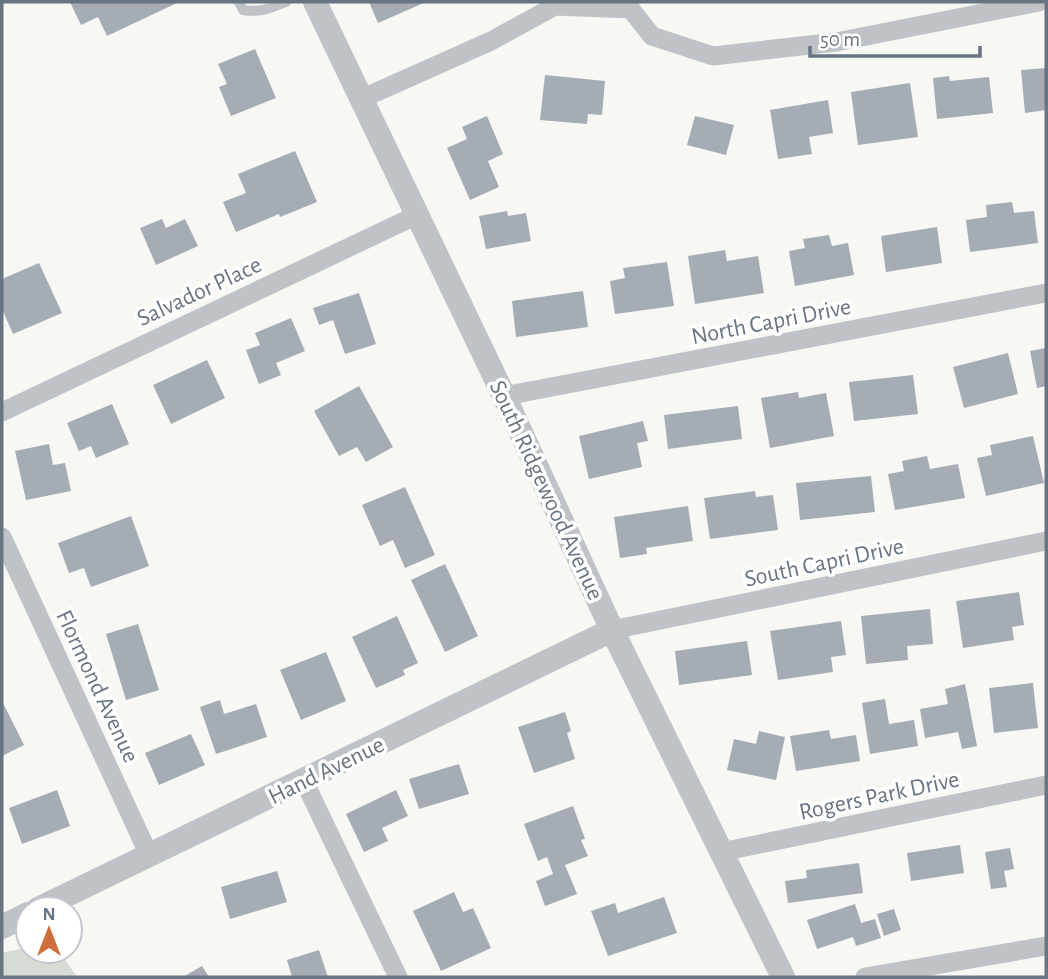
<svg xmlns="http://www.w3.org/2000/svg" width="1048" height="979" font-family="'Alegreya Sans',sans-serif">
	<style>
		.green { fill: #d6dbd4 }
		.building { fill: #a6acb3 }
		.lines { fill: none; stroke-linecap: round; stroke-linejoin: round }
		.service { stroke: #bfc2c6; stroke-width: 10 }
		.minor { stroke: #bfc2c6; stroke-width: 19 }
		.tertiary { stroke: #bfc2c6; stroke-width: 24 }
		.labels { text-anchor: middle; stroke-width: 7; stroke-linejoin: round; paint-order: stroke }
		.street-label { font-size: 24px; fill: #697482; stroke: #fff }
	</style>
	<rect width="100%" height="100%" fill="#f7f7f4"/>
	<path class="green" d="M28 947V951H59L77 977H2V953Z"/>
	<path class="building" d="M70 2H179L107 36 98 17 81 25Z
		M369 2H426L378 23Z
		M255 49 276 98 231 116 219 87 227 84 218 64Z
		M1046 68V110L1025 113 1021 70Z
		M545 75 605 81 602 115 588 114 587 124 540 120Z
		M949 76 950 81 989 77 993 113 937 119 933 78Z
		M910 83 918 137 858 145 851 92Z
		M828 100 833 133 809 137 812 154 778 159 770 110Z
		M487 116 503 154 488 161 499 187 470 200 447 148 467 139 462 127Z
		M695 116 734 125 726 155 687 145Z
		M295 151 317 202 280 217 279 214 236 232 223 202 246 193 238 174Z
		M1012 202 1014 213 1034 211 1038 243 970 252 966 220 987 217 986 205Z
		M507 211 508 216 526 213 531 241 486 249 479 216Z
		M162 219 166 228 185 219 198 246 156 265 140 228Z
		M937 227 942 263 886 272 881 236Z
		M829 235 832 246 848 243 854 275 795 286 789 251 805 248 803 239Z
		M725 250 727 261 758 256 764 293 695 304 688 256Z
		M667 262 674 306 615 314 610 281 625 278 623 268Z
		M39 263 62 313 13 334 2 309V279Z
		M583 291 588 327 516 337 512 301Z
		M359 293 376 344 345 354 333 320 319 325 313 308Z
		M291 318 305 351 276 363 281 375 259 384 246 350 260 345 255 333Z
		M1046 348V386L1037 388 1030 351Z
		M1008 353 1018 394 964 408 953 367Z
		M207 360 225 398 171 424 153 385Z
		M913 375 918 414 854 421 849 382Z
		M359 386 393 447 366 462 357 447 339 456 314 411Z
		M798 392 799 398 826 393 834 436 770 448 761 398Z
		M112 404 129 444 96 458 91 446 79 451 67 423Z
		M738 406 742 439 668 449 664 415Z
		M643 421 648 441 637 443 642 467 589 479 579 436Z
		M1033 436 1044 483 986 496 977 458 992 455 990 445Z
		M49 444 53 465 65 463 71 491 26 500 15 451Z
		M927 456 930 469 958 464 965 498 895 510 888 474 904 471 902 461Z
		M871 476 875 512 800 520 796 483Z
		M405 487 435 555 405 568 393 540 380 546 362 505Z
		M755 491 756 497 773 495 778 530 710 539 704 498Z
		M688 506 693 541 646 548 647 554 620 558 614 517Z
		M131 516 149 566 91 587 84 568 69 573 58 543Z
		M445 564 478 636 445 652 411 580Z
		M1019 592 1024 625 1012 627 1014 640 963 648 956 601Z
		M930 609 933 644 907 646 908 660 866 664 861 616Z
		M397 616 418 663 403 670 405 675 376 688 352 637Z
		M841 621 846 655 831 657 833 672 778 680 770 631Z
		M138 624 159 690 126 700 106 634Z
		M747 641 752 675 679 685 675 651Z
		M326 652 346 701 301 720 280 670Z
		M1033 683 1038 728 994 733 989 688Z
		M965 684 977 746 962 749 958 732 925 738 920 709 948 704 945 689Z
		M885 699 889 724 914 720 918 746 870 754 862 703Z
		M220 700 224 714 256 704 267 737 216 754 200 707Z
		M2 701 24 745 2 756Z
		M565 712 571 731 567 733 575 759 534 773 518 727Z
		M829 730 831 739 856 735 860 761 796 771 790 736Z
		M759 731 785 737 776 780 727 770 734 739 756 744Z
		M191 734 205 765 159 785 145 753Z
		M459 764 469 794 419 809 409 779Z
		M57 790 70 826 22 844 9 808Z
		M396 790 408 816 382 828 388 841 364 852 346 814Z
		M573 806 585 839 581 840 588 856 565 865 577 894 545 906 536 881 553 874 547 857 538 861 524 824Z
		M960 845 964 873 911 881 907 853Z
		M1010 848 1014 869 1004 871 1007 887 991 889 985 852Z
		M859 863 863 893 788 903 785 881 807 878 806 870Z
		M277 871 287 902 230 919 221 887Z
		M454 892 463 912 473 908 491 948 441 971 413 911Z
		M664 897 677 933 608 956 591 911 615 903 618 913Z
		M855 904 861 923 875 919 881 938 856 946 853 937 817 949 807 920Z
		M894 909 901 930 884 936 877 914Z
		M319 950 328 977H292L287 960Z
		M202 966 209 977H183Z"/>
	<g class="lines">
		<path class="service" d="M239 2 243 10C260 13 271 8 286 2"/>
		<path class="minor" d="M625 2 652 36 713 56 836 42 1039 2
			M361 99 491 41 555 6 631 9
			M504 396 1046 293
			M2 412 417 215
			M2 537 149 855
			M612 630 1046 541
			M304 781 398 977
			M721 852 1046 785
			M865 977 1046 946"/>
		<path class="tertiary" d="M315 2 504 396 612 630 783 977
			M38 909 612 630
			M2 927 28 914"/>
	</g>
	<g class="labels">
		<g class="street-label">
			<text transform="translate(199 291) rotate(-25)" y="8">Salvador Place</text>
			<text transform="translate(771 321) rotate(-11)" y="8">North Capri Drive</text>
			<text transform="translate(547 490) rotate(65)" y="8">South Ridgewood Avenue</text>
			<text transform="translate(824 562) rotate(-12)" y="8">South Capri Drive</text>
			<text transform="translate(98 686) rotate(65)" y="8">Flormond Avenue</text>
			<text transform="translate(326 770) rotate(-26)" y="8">Hand Avenue</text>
			<text transform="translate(879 795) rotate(-12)" y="8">Rogers Park Drive</text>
		</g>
	</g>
	<rect width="1048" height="979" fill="none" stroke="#697482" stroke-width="7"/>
	<g transform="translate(49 930)"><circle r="33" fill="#ffffff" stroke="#c3c7cd" stroke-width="2"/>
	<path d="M0-5L12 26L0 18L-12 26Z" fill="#cf6e3c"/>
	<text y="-10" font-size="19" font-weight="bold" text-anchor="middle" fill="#697482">N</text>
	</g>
	<path d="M810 46v10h170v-10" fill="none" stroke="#697482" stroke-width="3.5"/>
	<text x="820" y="46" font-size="21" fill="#697482" stroke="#ffffff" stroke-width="5" paint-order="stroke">50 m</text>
</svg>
